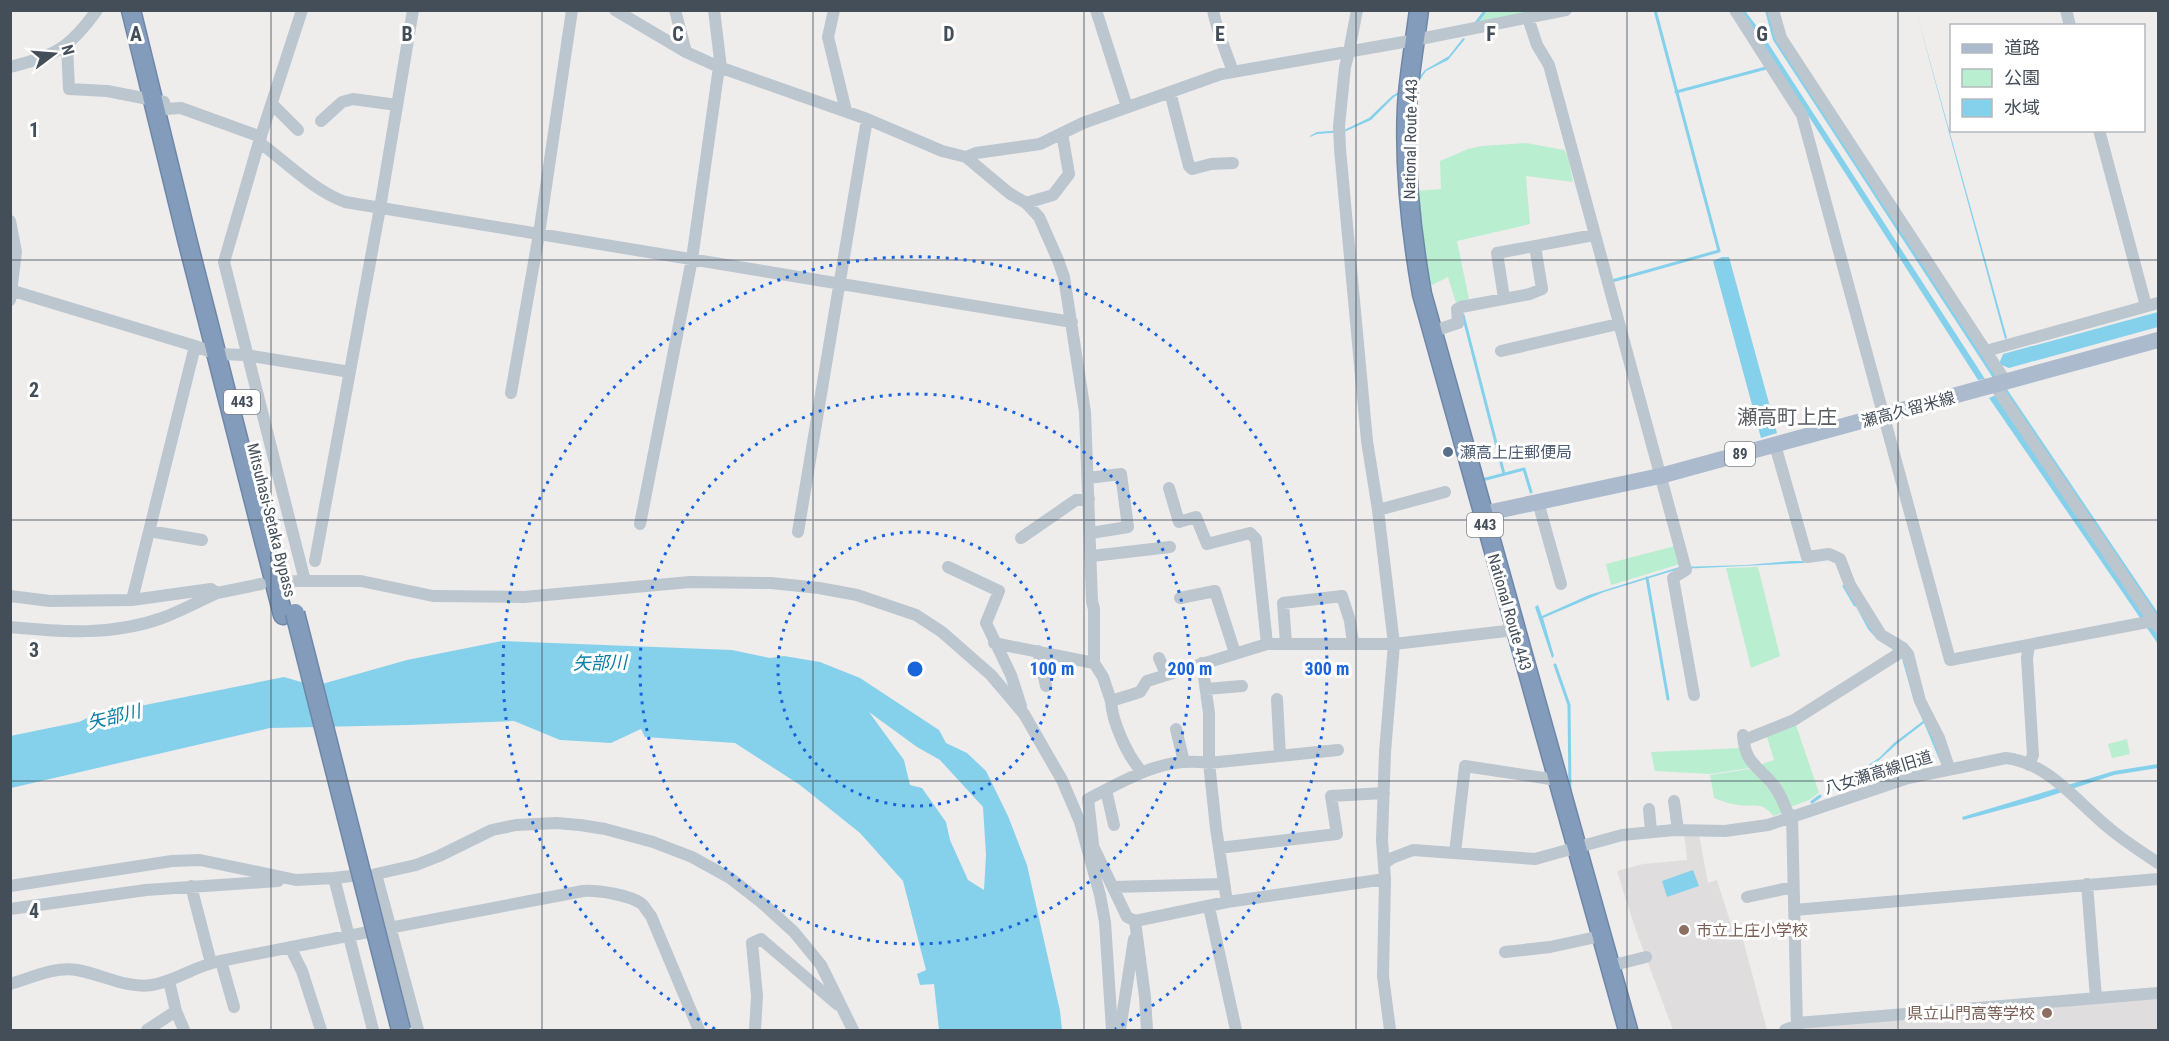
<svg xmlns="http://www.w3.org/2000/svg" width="2169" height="1041" font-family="'Roboto Condensed','Noto Sans JP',sans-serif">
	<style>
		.education { fill: #e0ddde }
		.green { fill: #b9eed0 }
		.water { fill: #85d1eb; fill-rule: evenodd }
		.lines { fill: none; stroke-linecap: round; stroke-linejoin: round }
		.stream { stroke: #85d1eb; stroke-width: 3 }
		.minor-tunnel { stroke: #cdcccf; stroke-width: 12; stroke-dasharray: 12 6; stroke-linecap: butt }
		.highway-casing { stroke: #6e87a8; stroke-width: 21 }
		.minor { stroke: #bcc6cf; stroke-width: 12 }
		.major { stroke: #abbacc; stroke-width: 16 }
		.highway { stroke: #839cbc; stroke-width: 18 }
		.highway-bridge-casing { stroke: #6e87a8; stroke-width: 21; stroke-linecap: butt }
		.highway-bridge { stroke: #839cbc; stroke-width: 18 }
		.grid { fill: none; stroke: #444e59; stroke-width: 1.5; stroke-opacity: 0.55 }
		.ring { fill: none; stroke: #1864dd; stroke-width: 3; stroke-dasharray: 3 6 }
		.service-dot { fill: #5c6f8a; stroke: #fff; stroke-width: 2 }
		.education-dot { fill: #8d6e63; stroke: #fff; stroke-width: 2 }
		.labels { text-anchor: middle; stroke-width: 6; stroke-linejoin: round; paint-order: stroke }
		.shield { fill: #fff; stroke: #7c838b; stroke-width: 1.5 }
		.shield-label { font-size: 15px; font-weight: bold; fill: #444e59 }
		.street-label { font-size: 16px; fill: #444e59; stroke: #fff }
		.service-label { font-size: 16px; fill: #4e5e75; stroke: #fff; text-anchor: start }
		.education-label { font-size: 16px; fill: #785e54; stroke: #fff; text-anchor: start }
		.water-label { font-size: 18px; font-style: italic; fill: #0b7ea5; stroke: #fff }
		.quarter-label { font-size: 20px; fill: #595c61; stroke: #fff }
		.grid-label { font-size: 20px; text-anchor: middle; font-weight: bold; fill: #444e59; stroke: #fff; stroke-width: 6; stroke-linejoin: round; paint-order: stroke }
		.centre { fill: #1864dd; stroke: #fff; stroke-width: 3 }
		.ring-label { font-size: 18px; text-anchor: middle; font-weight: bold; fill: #1864dd; stroke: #fff; stroke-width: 6; stroke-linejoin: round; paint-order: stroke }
	</style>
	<rect width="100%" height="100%" fill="#efecec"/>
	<path class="education" d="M1684 833 1699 834 1708 883 1717 880 1734 934 1741 932 1767 1030H1673L1635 928 1617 871 1643 864 1687 860Z
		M2158 996V1030H1801V1024Z"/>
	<path class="green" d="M1488 11H1529L1530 15 1478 23Z
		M1526 143 1564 150 1568 157 1573 182 1526 176 1530 224 1457 241 1469 299 1456 303 1448 277 1430 286 1423 251 1415 191 1441 189 1440 161 1468 149 1482 146Z
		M1675 546 1680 564 1611 585 1606 564Z
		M1758 567 1780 656 1751 668 1726 568Z
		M1795 722 1819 793 1809 800 1790 807 1759 765 1774 760 1766 734Z
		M2127 739 2130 754 2112 758 2108 744Z
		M1742 748 1750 768 1710 774 1655 771 1651 752Z
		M1750 769 1766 781 1784 812 1774 816C1761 801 1756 807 1738 805 1730 804 1722 801 1714 798L1710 775Z"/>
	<path class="water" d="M1741 11H1745L1759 29 1985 379 1978 380Z
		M1765 11H1770L1996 373 2158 613V623L1993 378 1773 40Z
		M1916 11 2007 338 2005 339Z
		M1463 38 1465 39 1448 60 1426 71 1417 84 1394 97 1371 120 1344 132 1317 134 1310 137V136L1317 132 1344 130 1369 118 1392 96 1415 82 1425 70 1449 56Z
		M1722 257H1729L1773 418 1769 420 1771 426 1775 425 1777 433 1761 438 1713 261Z
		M2158 312V327L2009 368 1999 364 2003 354Z
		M1996 395 2158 635V644L1989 398Z
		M1791 561H1804V563L1679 569 1604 592 1543 618 1554 656 1552 658 1535 607 1538 605 1542 616 1589 595 1679 567 1747 565Z
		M1854 603 1870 628 1901 653 1943 765 1942 766 1924 723 1898 743 1877 762 1829 793 1828 792 1879 758 1894 743 1923 721 1913 698 1901 655 1877 639 1868 629Z
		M502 641 732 650 770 658 784 656 820 662 860 678 939 730 946 743 967 753 986 771 1008 816 1027 865 1060 1011 1062 1030H939L934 984 920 985 917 974 926 970 903 881 860 833 800 785 735 743 645 737 641 729 611 743 560 740 514 721 408 725 270 728 11 788 10 736 79 722 108 708 135 707 284 677 315 686 407 660ZM869 712 917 747 940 760 983 807 986 855 984 890 968 880 950 840 946 822 922 788 910 785 904 760Z
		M2158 764V768L2114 775 2038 800 1963 820 1962 817 2114 771Z
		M1693 870 1699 886 1667 897 1662 881Z"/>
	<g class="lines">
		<path class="stream" d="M1476 23 1486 10
			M1676 92 1766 68
			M1612 281 1719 251 1655 10
			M1463 315 1504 474
			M1482 480 1524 469 1531 492
			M1647 578 1668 699
			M1844 586 1855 605
			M1555 665 1569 705 1570 792
			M1812 802 1820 796"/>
		<path class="minor-tunnel" d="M268 583 299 581"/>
		<defs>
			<path id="highway" d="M131 10 187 239 283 615
				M1419 10C1415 42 1409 74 1407 106 1404 169 1411 232 1422 294L1628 1030"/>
		</defs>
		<use href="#highway" class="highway-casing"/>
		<path class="minor" d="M302 10 259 142 224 262 305 581
			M615 10 686 52 719 67 867 119 942 151 966 157 1009 193 1026 203 1039 217 1058 260 1064 277 1085 412 1092 601 1094 609V663L1103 677 1111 701 1140 692 1147 681 1267 644H1394L1515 630
			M675 10 686 52
			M714 10 721 68
			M834 10 828 37 846 111
			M1096 10 1127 107
			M1213 10C1217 32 1226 51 1233 72
			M1357 10 1349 52 1345 67 1339 126 1340 149 1367 441 1378 510 1394 644 1385 752 1382 840 1385 879 1383 976 1390 1030
			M1735 10 1802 115 1950 660 2158 620
			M1773 10 1781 38 2006 382
			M2066 10 2070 26
			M1528 18 1537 45 1549 65 1686 570 1673 578 1694 695
			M67 46 69 89 107 91 164 102
			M10 67C55 56 70 48 97 10
			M1170 92 1189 166 1192 169 1211 164 1233 163
			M272 104 298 130
			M165 109 181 108 261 137
			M321 121 342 102 353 99 397 105
			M2099 130 2146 306
			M259 142C286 162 313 190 345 202L1072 322
			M966 157 976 153 1040 144 1083 123 1221 74 1415 40 1566 10
			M1026 203 1053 195 1069 174 1062 133
			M10 221 16 252 10 300
			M10 290 195 346 217 354 246 355 350 372
			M1504 298 1497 253 1594 235
			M1437 330 1458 323 1457 309 1461 307 1530 294 1542 289 1535 246
			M195 346 132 600 211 589 217 593 261 584
			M1501 351 1618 324
			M1986 351 2158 303
			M1998 390 2158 627
			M511 393 539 234 572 10
			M1775 445 1807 557 1829 554 1840 559 1850 585 1881 635 1903 648 1908 654 1920 701 1939 738 1949 768
			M1088 478 1121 474 1128 527 1091 533
			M1169 488 1179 522 1196 517 1207 544 1250 533 1256 539 1267 644
			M1538 502 1561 584
			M1378 510 1445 492
			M640 524 692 259 719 67
			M149 531 202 540
			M798 532 867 119
			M1021 538 1076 500 1089 499
			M1092 556 1170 547
			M315 561 380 208 413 10
			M948 567 999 591 986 623 1011 675 1021 706
			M299 581H361L433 596 524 597 690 582 771 583 819 588 857 595 916 615 942 632 991 675 1024 714 1062 780 1080 822 1100 895 1105 922 1112 1030
			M10 596 50 601 132 600
			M1180 598 1215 591 1235 653
			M10 627C61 632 113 636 162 618 181 611 199 601 217 593
			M994 643 1094 663
			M1286 643 1283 603 1342 596 1350 621 1353 643
			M2029 646 2027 658 2033 755 2029 765
			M1038 651 1046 686
			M1159 658 1166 674
			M1202 663 1209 713V763L1216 828 1227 902
			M1206 689 1242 686
			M1277 699 1280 756
			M1111 701C1112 722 1128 757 1142 772
			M1176 729 1184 762
			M1743 735C1745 762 1755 764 1771 782 1780 792 1784 804 1789 816
			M1744 740 1794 720 1898 654
			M1106 790 1114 825
			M1674 801 1678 830
			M1649 809 1651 832
			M1792 815 1797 1029
			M1093 844 1088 799C1128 779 1162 756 1209 763L1338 750
			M1093 846 1127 917 1135 921 1227 902 1385 879
			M1219 848 1337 834 1331 796 1384 793
			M1455 853 1465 766 1557 780
			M1384 864 1392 858 1413 850 1535 859 1622 835 1674 830 1725 831 1768 825 1908 778 2006 758C2049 763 2077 802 2109 828 2124 841 2142 852 2158 863
			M334 878 368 874
			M2087 884 2096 998
			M10 886 172 861 200 860 296 880 334 878 373 1030
			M191 886 211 963
			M1113 887 1224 884
			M1747 897 1793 887
			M1209 907 1236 1030
			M10 909 146 890 278 881
			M1794 910 2158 879
			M1135 921 1145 997 1147 1030
			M290 947 302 971 321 1030
			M1505 952 1550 947 1601 936
			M221 961 234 1007
			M1610 966 1646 957
			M169 981 176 1011 184 1030
			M10 984C31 978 55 966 77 970 101 974 127 989 152 985 175 981 194 967 216 962 339 937 461 914 583 891 598 890 630 895 642 904 645 907 648 913 651 916L699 1030
			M1797 1023 2158 993
			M147 1030 176 1011
			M418 1030 376 874 416 865 439 856 492 830 516 825 556 823 580 825 605 829 653 842 692 857 730 878 761 902 794 932 821 965 853 1030
			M755 1030 757 996 752 943 761 939 838 1005
			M1120 1030 1134 939
			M1785 1030 1797 1025"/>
		<path class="major" d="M1482 514 1660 476 2158 340"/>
		<use href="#highway" class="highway"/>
		<defs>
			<path id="highway-bridge" d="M295 613 401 1030"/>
		</defs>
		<use href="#highway-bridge" class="highway-bridge-casing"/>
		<use href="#highway-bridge" class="highway-bridge"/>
	</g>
	<path class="grid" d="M271 10V1030M542 10V1030M813 10V1030M1084 10V1030M1356 10V1030M1627 10V1030M1898 10V1030M10 260H2158M10 520H2158M10 781H2158"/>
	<g class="ring">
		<circle cx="915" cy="669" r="137"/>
		<circle cx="915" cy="669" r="275"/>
		<path d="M715 1029A412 412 0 1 1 1115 1029"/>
	</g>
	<circle class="service-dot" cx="1448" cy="452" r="6"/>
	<g class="education-dot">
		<circle cx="1684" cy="930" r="6"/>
		<circle cx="2047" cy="1013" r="6"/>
	</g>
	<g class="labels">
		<g class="shield">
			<rect x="224" y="390" width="36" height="24" rx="4.5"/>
			<rect x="1725" y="442" width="30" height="24" rx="4.5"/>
			<rect x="1467" y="513" width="36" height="24" rx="4.5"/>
		</g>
		<g class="shield-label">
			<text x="242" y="407">443</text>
			<text x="1740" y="459">89</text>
			<text x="1485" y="530">443</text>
		</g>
		<g class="street-label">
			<text transform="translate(1410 139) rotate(-89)" y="6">National Route 443</text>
			<text transform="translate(1908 409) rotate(-15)" y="6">瀬高久留米線</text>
			<text transform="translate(272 520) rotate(76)" y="6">Mitsuhasi-Setaka Bypass</text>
			<text transform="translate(1510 612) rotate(74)" y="6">National Route 443</text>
			<text transform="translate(1878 772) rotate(-17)" y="6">八女瀬高線旧道</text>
		</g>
		<g class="service-label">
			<text x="1460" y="458">瀬高上庄郵便局</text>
		</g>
		<g class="education-label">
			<text x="1696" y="936">市立上庄小学校</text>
			<text x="2035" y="1019" text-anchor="end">県立山門高等学校</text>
		</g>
		<g class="water-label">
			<text transform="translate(600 663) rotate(-1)" y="6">矢部川</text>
			<text transform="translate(114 717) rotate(-13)" y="6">矢部川</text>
		</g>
		<g class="quarter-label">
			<text x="1787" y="424">瀬高町上庄</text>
		</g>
	</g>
	<g class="grid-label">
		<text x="136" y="41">A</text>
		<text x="407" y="41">B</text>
		<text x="678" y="41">C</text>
		<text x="949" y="41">D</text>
		<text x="1220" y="41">E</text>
		<text x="1491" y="41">F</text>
		<text x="1762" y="41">G</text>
		<text x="34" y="137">1</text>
		<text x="34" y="397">2</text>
		<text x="34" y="657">3</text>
		<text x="34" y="918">4</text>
	</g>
	<circle cx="915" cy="669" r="9" class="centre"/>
	<g class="ring-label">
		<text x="1052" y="675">100 m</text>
		<text x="1190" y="675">200 m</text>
		<text x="1327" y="675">300 m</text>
	</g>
	<rect width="2169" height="1041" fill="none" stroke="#444e59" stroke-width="24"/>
	<rect x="1950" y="24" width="195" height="108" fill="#ffffff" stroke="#b4b8bd" stroke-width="1.5"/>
	<rect x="1962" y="44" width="30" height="9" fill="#abbacc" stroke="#b4b8bd" stroke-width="1.5"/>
	<text x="2004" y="54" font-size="18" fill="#444e59">道路</text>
	<rect x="1962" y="69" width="30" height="18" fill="#b9eed0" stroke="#b4b8bd" stroke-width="1.5"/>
	<text x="2004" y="84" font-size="18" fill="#444e59">公園</text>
	<rect x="1962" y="99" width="30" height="18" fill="#85d1eb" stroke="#b4b8bd" stroke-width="1.5"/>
	<text x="2004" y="114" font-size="18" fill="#444e59">水域</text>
	<g transform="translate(54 54) rotate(74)" stroke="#ffffff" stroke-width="4.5" paint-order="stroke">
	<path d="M0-4.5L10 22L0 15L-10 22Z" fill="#444e59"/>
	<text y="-9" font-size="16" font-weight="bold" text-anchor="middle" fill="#444e59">N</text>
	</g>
</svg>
